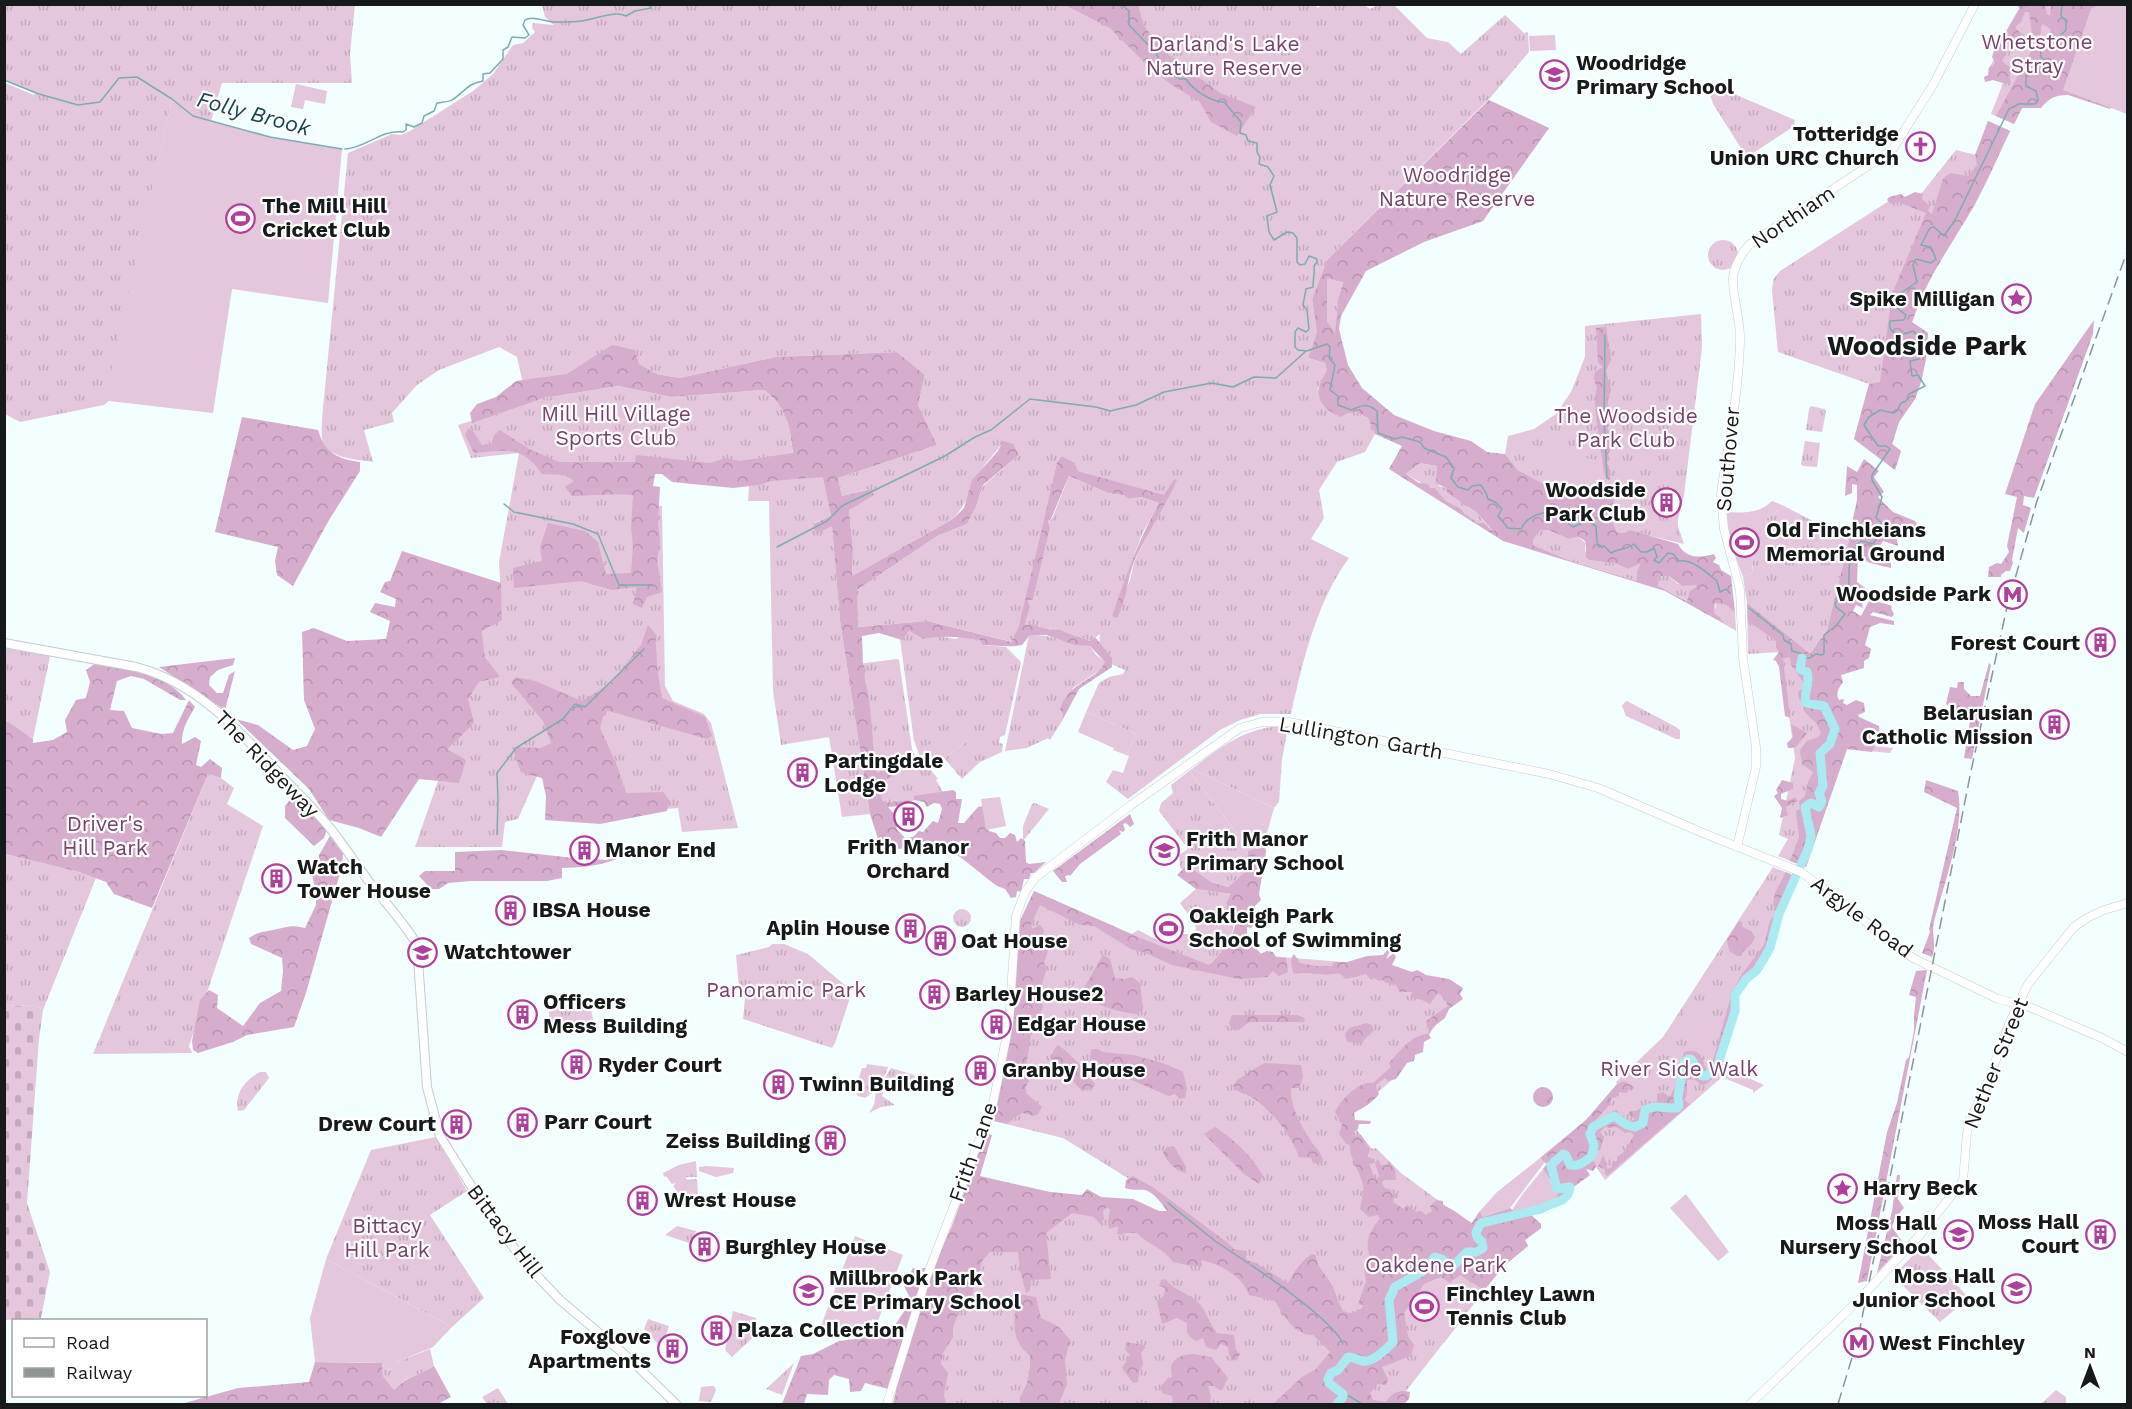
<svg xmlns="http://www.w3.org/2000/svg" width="2132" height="1409" font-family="'Work Sans',sans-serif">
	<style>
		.grass { fill: url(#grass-tufts) }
		.forest { fill: url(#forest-crowns); fill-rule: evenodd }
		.cemetery { fill: url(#cemetery-stones) }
		.garden { fill: #e4c7dc }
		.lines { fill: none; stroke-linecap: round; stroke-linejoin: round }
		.stream { stroke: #7eacb0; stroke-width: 1.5 }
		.river { stroke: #abeaf1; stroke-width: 9 }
		.tertiary-casing { stroke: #c3cdce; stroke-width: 9 }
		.secondary-casing { stroke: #c3cdce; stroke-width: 10 }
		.tertiary { stroke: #fff; stroke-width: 8 }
		.secondary { stroke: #fff; stroke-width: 8 }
		.rail { stroke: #8c9495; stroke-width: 1.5; stroke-dasharray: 12 6; stroke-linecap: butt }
		.tertiary-bridge-casing { stroke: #c3cdce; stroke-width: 9; stroke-linecap: butt }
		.tertiary-bridge { stroke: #fff; stroke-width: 8 }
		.labels { text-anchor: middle; stroke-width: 4.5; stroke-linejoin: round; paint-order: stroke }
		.park-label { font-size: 21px; fill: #76416b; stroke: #fff }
		.poi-label { font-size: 21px; font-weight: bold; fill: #161a1a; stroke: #fff; text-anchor: start }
		.street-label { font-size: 21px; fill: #161a1a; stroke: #fff }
		.water-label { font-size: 22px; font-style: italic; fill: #10484d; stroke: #fff }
		.district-label { font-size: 27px; font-weight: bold; fill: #161a1a; stroke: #fff }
	</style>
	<defs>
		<pattern id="grass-tufts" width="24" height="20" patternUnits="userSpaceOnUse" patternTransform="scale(1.5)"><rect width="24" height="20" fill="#e4c7dc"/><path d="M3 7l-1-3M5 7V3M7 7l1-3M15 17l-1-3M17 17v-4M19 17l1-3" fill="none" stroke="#c3aabc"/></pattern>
		<pattern id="forest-crowns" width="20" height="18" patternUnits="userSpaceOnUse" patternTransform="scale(1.5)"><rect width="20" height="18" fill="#d6adcc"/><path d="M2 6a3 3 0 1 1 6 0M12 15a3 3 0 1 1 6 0" fill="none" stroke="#b794af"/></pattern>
		<pattern id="cemetery-stones" width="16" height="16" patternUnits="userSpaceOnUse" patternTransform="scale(1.5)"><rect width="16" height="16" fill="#e4c7dc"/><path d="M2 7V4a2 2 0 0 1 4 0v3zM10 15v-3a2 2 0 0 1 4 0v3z" fill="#c3aabc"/></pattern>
	</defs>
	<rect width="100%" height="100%" fill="#f3feff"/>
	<path class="grass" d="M1313 4 1318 8 1322 5 1363 4 1370 9 1378 5H1394L1427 38 1448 42 1461 54 1505 15 1524 33 1528 32 1529 52 1490 98 1327 260 1312 299 1317 332 1308 358 1325 363 1328 370 1318 389 1346 414 1356 412 1368 418 1375 434 1365 452 1337 462 1319 490 1324 518 1311 539 1349 558C1316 603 1303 661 1291 714H1261L1240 720 1220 730 1128 799 1106 782 1113 770 1123 773 1129 756 1113 750 1114 748 1127 754 1136 734 1086 712 1099 683 1109 677 1123 674 1125 670 1111 664 1099 647 1100 634 1090 641C1079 636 1070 635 1059 629 1047 632 1038 623 1025 626L1030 607 1028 600H1033L1050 528 1048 521 1052 519 1069 476 1108 493 1123 495 1129 499 1141 497 1159 503 1142 534 1112 616 1130 581 1134 562 1174 479 1164 496 1078 471 1075 463 1062 456 1057 462C1044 522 1034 584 1013 642L927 621 857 627V590L937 536 967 524 976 507 983 486 1019 455 1003 442C997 452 988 459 982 469 972 486 967 504 953 519L852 576 853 550 849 510 870 489 842 496 838 478 937 445 918 405 925 375 897 352 776 357 679 378 657 374 639 364 525 393 517 357 499 347 439 370 417 385 392 413 394 422 364 430 373 462C356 459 326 459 322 438 321 431 322 424 322 418L348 153 392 134 401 135 410 131 473 91 493 74 513 45 523 43 535 32 532 28 533 23 554 25 545 17 542 5Z
		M5 5H355L350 54 352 83H222L211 121 193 116 172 99 108 392 109 401 104 405 20 422 5 414V83L34 95 35 93 5 80Z
		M2024 5H2100L2025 103 2014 124 1991 114 2005 78 1988 70Z
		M1714 88H1720L1795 120 1794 126 1752 154 1744 153 1713 104 1709 91Z
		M1988 121 2010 131 1975 205 1930 277 1912 322 1928 333 1926 359 1921 382 1915 399 1899 422 1892 444 1901 451 1895 470 1854 439 1869 384 1778 352 1772 291 1773 280 1780 271 1892 199 1913 204 1956 150 1976 155Z
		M1708 255a15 15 0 1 1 30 0a15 15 0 1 1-30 0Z
		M1326 277 1343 281C1337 304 1333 325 1341 348L1327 321Z
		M1701 314 1702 348 1684 495 1678 519V526L1684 544 1630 531 1624 533 1617 532 1612 521 1614 500 1604 498V491L1548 486 1518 470 1505 454 1508 436 1534 429 1556 414 1571 392 1585 357V326Z
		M618 386 672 397 764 390C787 407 790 427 793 454L750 464 647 466V506H662L665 686 673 701 704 714 711 723 738 828 682 832 678 808 620 813 537 776 518 819 505 822 502 847H415L438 781 459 782 465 760 448 749 473 723 467 699 479 682 499 677 485 657 482 631 502 619 499 562 519 453 471 458 458 425 544 398Z
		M1811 406 1824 409 1826 411 1822 432 1806 430 1809 409Z
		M1805 441 1820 443 1817 467 1803 466 1801 464Z
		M1420 463 1437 466 1439 486 1446 488 1447 493 1476 512 1494 533 1484 523H1478L1446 501 1435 488H1430L1406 474Z
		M809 476 824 477 831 516 814 523 832 525 840 621 870 814 842 817 829 737 781 745 773 691 769 501H748L749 486 771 481Z
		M1784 506 1849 540 1827 630 1810 654 1817 698 1874 746 1893 748 1890 753 1847 749 1806 867 1778 856 1788 839 1779 835 1795 758 1780 652 1748 654 1747 603 1743 577 1752 573 1754 552 1766 519Z
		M1541 530H1548L1569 539 1578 537 1586 543 1585 550 1589 560 1617 564 1628 569 1642 562 1637 581 1571 561 1533 545V540Z
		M1659 576H1669L1678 584 1696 585V587L1688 601 1657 586Z
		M1715 602 1726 605 1735 612 1736 631 1721 622V618L1714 613V609L1716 607Z
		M909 631 923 639 937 636 956 639 962 636 980 640 982 645 1006 647 1021 662 1005 735 1000 737 999 743 1003 744 1002 752 980 762 962 779 944 758 969 740 924 748 927 752 920 757 914 741 900 639H902Z
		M1029 635C1054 634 1066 644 1090 646L1096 655 1106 662 1103 668 1073 688 1063 713 1062 721 1050 740 1048 738 1027 748 1005 751Z
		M4 648 50 656 33 739 9 722H5Z
		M897 659 899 660 912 749 917 760 875 775 858 664Z
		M1627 701 1676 727 1680 730V739H1676L1626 716 1622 706 1625 702Z
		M1272 727H1288L1282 760 1279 802 1274 808 1192 769C1217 750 1240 731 1272 727Z
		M921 762 926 764 938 779 936 780 944 794 892 805 880 803 876 780Z
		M1189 771 1250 850 1248 851 1245 872 1228 887 1211 882 1196 871 1183 870 1180 867 1179 855 1188 849 1159 811 1161 803 1173 793 1171 785Z
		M208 774 221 778 234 788 227 804 263 826 189 1046 192 1053 93 1054Z
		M1035 803 1049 809 1023 841V826L1032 804Z
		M5 854 79 872 96 878 43 1010 35 1005 5 1006Z
		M1773 867 1799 878 1779 918 1772 948 1758 973 1751 977 1738 996 1736 1014 1720 1065 1764 1085 1753 1093V1090L1722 1077 1605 1180 1572 1132 1590 1116 1617 1084 1616 1082 1663 1037Z
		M1196 889 1231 894C1237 924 1235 943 1210 964L1258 955 1366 964 1456 1000 1393 1079 1348 1119 1372 1149 1376 1148 1401 1173 1458 1215 1472 1223 1480 1211 1483 1217 1510 1208 1516 1213 1539 1209 1552 1183 1543 1169 1547 1164 1540 1158 1582 1168 1590 1175 1572 1188 1565 1203H1557L1541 1211 1529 1213 1541 1224V1228L1525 1240 1528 1246 1515 1255 1501 1269 1396 1404H893L914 1324 1039 1191 1095 1197 1178 1220 1168 1203 1063 1138 994 1121 1014 1016 1020 921 1034 891 1132 934 1138 930 1163 943H1170L1181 934H1192L1196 929 1195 924 1180 903Z
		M953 918a9 9 0 1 1 18 0a9 9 0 1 1-18 0Z
		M772 944H784L808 954 846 986V998L849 999V1001L835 1043 832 1048 743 1019 745 998 740 997 736 955 769 947Z
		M560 1002 574 1006 589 1002 594 1023H554L553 1021H549V1007H560Z
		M867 1064 888 1067C884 1080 875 1091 865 1098L858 1096 855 1091 862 1068H866Z
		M891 1068 914 1075 915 1077 911 1087 893 1077 885 1087 882 1096 895 1105 881 1107 869 1113 874 1105 876 1092Z
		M260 1072H266L269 1078 244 1110 238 1111C234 1094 245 1080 260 1072Z
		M436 1137 467 1191 430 1215 484 1298 452 1327 326 1259 371 1150Z
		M696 1161 697 1177H686L687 1180 697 1179 698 1194 693 1196 686 1204 673 1186 676 1183 672 1184 666 1176 664 1177 663 1173 679 1165Z
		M706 1166 734 1168 733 1173 716 1177 699 1171V1167Z
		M677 1226 696 1231 692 1244 665 1235Z
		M1921 1247 1969 1298 1940 1322 1893 1276Z
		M733 1311 756 1318 759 1332 732 1357 725 1350Z
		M648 1319 669 1326 662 1348 644 1329Z
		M430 1349 434 1366C418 1377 406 1375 394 1390L383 1376 382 1363 386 1370 394 1368V1363Z
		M794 1363 782 1395 766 1389Z
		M711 1386H714L716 1390 711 1402 699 1401 701 1387Z
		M498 1388 508 1404H487L482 1397Z
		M2056 1390 2066 1397V1404H2041Z"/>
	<path class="forest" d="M1065 5H1138L1144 26 1164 51 1220 93 1256 107 1237 136 1211 122 1200 102 1172 85 1150 68 1110 28Z
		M2018 5H2029L2031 7 2033 5H2045L2047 14 2050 16 2051 5H2112L2113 98 2110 109 2068 95C2054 95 2050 98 2041 108H2022L2014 124 1996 116 2034 46 2043 39 2049 40 2051 30 2041 22V34L2037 36 2032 34 2029 12H2025L2021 22 2015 27 2022 35 2018 38H2011L2016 41 2012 48 2006 46 2004 49 2006 53 2002 61 2013 70 2010 74V82L2006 84 1993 80 1985 82 1984 77 1988 75 1989 67H1992L1995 62 1992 57 1999 34 2005 33 2019 9Z
		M1489 100 1549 128 1483 221 1424 242 1366 271 1341 316 1339 329 1348 365 1362 388 1394 415 1434 431 1471 441 1487 452 1505 454 1518 470 1548 486 1604 491V498L1614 499 1612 521 1617 532 1624 533 1630 530 1678 544C1686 559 1700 558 1714 554L1716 558 1713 562 1719 565 1721 570 1731 576 1735 612 1726 605 1715 603 1714 613 1721 618V622L1665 591 1503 541 1389 469 1402 446 1375 434 1368 418 1356 412 1346 414 1341 417C1330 413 1316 403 1319 388 1320 382 1325 375 1327 370L1325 363 1308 358 1317 332 1312 299 1327 260ZM1327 278 1343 282 1338 300 1335 333 1327 321ZM1420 463 1437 466 1436 483 1446 488 1447 493 1476 512 1494 532 1484 523H1478L1464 513 1462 510 1446 501 1435 488H1430L1428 484 1419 483 1406 474ZM1541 530H1548L1569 539 1578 537 1584 540 1586 543V557L1589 560 1617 564 1628 569 1641 563 1637 571V581L1571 561 1533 545V540ZM1659 576H1669L1682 586 1696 585V587L1690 591 1687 601 1658 586Z
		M1988 121 2010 131C1998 156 1987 183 1973 207 1950 248 1927 277 1912 322L1928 333 1926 359 1921 382 1915 399 1899 422 1892 444 1901 451 1895 470 1854 439 1869 384 1880 382 1892 294 1926 213 1898 202 1891 204 1887 200 1889 197 1901 194 1905 197 1915 192 1923 194 1922 199 1930 206 1928 211 1932 214 1943 179 1950 173 1968 176 1977 165 1975 155Z
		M2094 320 2093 334 2034 498 2024 496 2023 505 2031 508 2024 533 2018 528 2012 560 2013 563 2010 571H2006L2001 575V577H1988L1989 567 1997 563 2001 564 2009 552 2007 546 2017 497 2005 494 2035 404Z
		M1606 327 1611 360 1606 371 1611 390 1608 400 1609 417 1605 422 1609 425 1607 428 1612 434 1609 437C1611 444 1612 448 1608 454L1610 460 1606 462 1609 467 1610 480 1606 479 1604 473C1602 452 1591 406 1597 388L1594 379 1595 372 1603 367 1598 362 1596 328Z
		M612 345 635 350 639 364 657 374 679 378 776 357 897 352 925 375 918 405 937 445 838 478 842 496 871 489 874 495 849 510 853 550 852 576 953 519 964 508 972 480 998 451 1003 441 1013 444 1019 455 983 485 976 507 967 524 937 536 857 590 858 627 927 621 1012 642 1019 625 1040 537 1057 462 1062 456 1075 463 1078 471 1164 495 1174 479 1177 480C1165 507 1148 532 1135 559 1127 578 1127 600 1117 618L1112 616C1126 576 1138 541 1159 503L1141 497 1129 499 1123 495 1108 493 1069 476C1063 489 1057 505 1051 519L1048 521 1050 528 1033 600H1028L1030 607 1025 625C1037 623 1047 632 1059 629 1070 635 1079 636 1090 641L1095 637 1112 658V667L1079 689 1062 721 1063 713 1060 710C1067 682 1096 682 1105 662L1090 646 1075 645 1046 635H1030L1022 645C1008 648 996 645 982 645L980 640C961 637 942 635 923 639L909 631 902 640 879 633 862 636 863 664 866 670C863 678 866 683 868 692 872 719 872 746 877 773L911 761V762L891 772 892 777 879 782 882 800 885 803 912 800 900 806 888 807 900 821 896 828 905 838 913 837 919 831 923 832 933 821 938 823 942 809 940 804 934 803 927 807 924 802 914 800V796L953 790 956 792V799H962L958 823H964L978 807 983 806 989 831 996 833 1000 838H1005L1010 833 1015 835 1017 842 1021 838 1025 841 1026 862 1029 864 1046 862 1034 873H1031L1029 879H1024L1021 892 1017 891 1016 897 1011 898 1005 889 997 886C984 877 954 849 940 846 924 843 902 850 885 850L879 842 870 814 840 621 832 526 816 534 813 524 831 516 823 477 771 481 759 485 733 488 672 482 662 474H655L653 486 660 487 658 523 660 540 657 560 662 592 647 597 642 608 633 604 637 587 612 590 581 581 514 588 513 568 542 561 540 547 548 523 585 531 598 542 606 574 631 573 633 547 631 527 633 495C612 493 593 496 572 496L565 487 574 481 564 475 542 474C521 444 507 451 474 453L465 435 468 428 473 431 482 445 492 443 494 435 500 430 529 449 559 462H635L636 455 710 463 726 458 739 461 793 453C790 427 787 407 764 390L672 397 618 386 544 398 472 423 470 413 477 404 496 397 516 381 567 374Z
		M242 417 318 430C325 453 338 459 360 462V471L329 520 293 586 277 575 275 561 278 547 215 532Z
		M1864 459 1879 471 1874 477 1884 492 1878 497 1893 512 1915 521 1920 530 1910 533 1897 528 1893 535 1897 539 1898 546 1883 541 1876 552 1891 562V568L1870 563 1858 557 1857 582 1868 590 1869 594 1862 605 1863 608 1856 605 1853 611 1861 616 1870 599 1892 606 1891 608 1894 614 1892 617 1873 612 1870 615 1894 621V625L1880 623 1870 627 1865 645 1871 649 1869 658 1864 661V668L1841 675 1843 682C1839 688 1835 693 1839 700L1844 699 1843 703 1847 705 1856 700 1864 703 1865 712 1858 715 1859 717 1879 726 1880 736 1872 752 1847 749 1806 867 1790 861 1799 837 1796 811 1800 809 1799 801 1805 796 1808 782 1813 772 1802 764 1800 750 1807 741 1818 737 1821 733 1817 724 1804 711 1803 702 1799 699 1798 692 1803 688 1804 683 1791 665 1790 657 1782 659 1786 664 1784 667 1790 718 1785 716 1779 667 1776 661 1773 660 1779 652 1776 648V641L1748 621 1747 603 1810 654 1827 630 1849 540 1833 531 1832 527 1850 532 1857 500V485L1852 484V493L1845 496 1847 466 1857 472Z
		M402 551 501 583 502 620 482 631 485 657 500 677 479 682 468 699 474 723 448 749 466 760 459 783 419 779 381 837 359 828 329 820 309 789 236 719 258 725 293 750 307 746 315 729 304 700 302 632 314 628 347 641 386 639 390 621 370 612 375 603 395 607 396 599 380 592 385 582 390 581Z
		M648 625 655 633 658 674 662 698 705 717 712 736 707 739 605 710 600 728 616 763 626 793 663 792 670 801 667 811 600 824 545 820 546 796 542 778 521 772 512 747 540 748 551 743 543 721 511 683 516 677 535 681 582 701 611 683 641 645Z
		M235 658 233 665 218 670 210 677 209 685 217 693H223L229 675 235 671 225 710 159 667Z
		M97 662C123 665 171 677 186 700H180L144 679 131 676 117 681 110 710 124 711 132 728 161 734 173 733 189 700 195 707C188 719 181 730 182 744L195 737 201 741 196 765 201 767 210 759 222 768 221 778 208 774 152 908 114 894 106 882 79 872 5 854 4 722H9L33 739V743L53 740 67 732 65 720 76 700 86 698 90 682 86 670Z
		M1989 663 1991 665 1972 759 1964 758 1971 715 1954 711 1946 704 1950 687 1957 688 1958 682H1964V689L1971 696H1980Z
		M1791 724 1807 733 1796 747 1788 748 1787 743 1793 737Z
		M1782 780 1793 783V789L1781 794V799L1789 801 1795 797 1798 801 1788 805 1786 809 1788 815 1780 818 1782 808 1774 796 1778 793 1776 790Z
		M1926 780 1958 791C1965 830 1944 883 1934 922 1931 934 1937 944 1932 957L1922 953 1930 932 1929 929 1957 808 1924 792Z
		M294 795 327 829 324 838 314 846 285 818V806Z
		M1130 814 1134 824 1130 827 1126 823 1123 824 1125 830 1123 832 1119 830 1121 834 1080 864 1070 876 1069 875 1065 876 1067 882H1062L1053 871Z
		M330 836 343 854 342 866 306 993 294 1027 247 1035 233 1042 198 1053 193 1050 192 1041 200 1000 209 990 218 995 217 1008 243 1026 260 1003 281 991 283 971 282 958 251 944 249 938C258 931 266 932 277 929 290 926 292 925 305 928L316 905V892L312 875 318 870 319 855Z
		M1262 843 1265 844 1266 852 1259 894 1261 900 1254 907 1259 918 1251 928 1247 927V937L1261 954 1267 951 1273 952 1276 957 1286 958 1288 972 1279 976 1273 971 1267 977 1239 979 1172 965 1146 953 1131 949 1094 926 1080 925 1040 905 1031 925 1032 929 1040 925 1044 930 1043 936H1038V944L1046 946 1048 951 1044 963 1047 968 1040 989V1002L1043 1006 1036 1028 1032 1030 1025 1073 1029 1081 1026 1086V1093L1042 1107 1038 1114 1034 1116 1023 1113 1012 1119 1008 1124 994 1121 1014 1016 1020 921 1034 891 1133 935 1209 965C1220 956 1240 929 1235 915 1233 911 1228 906 1226 903L1231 894 1196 889 1177 875 1184 868 1196 871 1211 882 1228 887 1245 872 1248 851Z
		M635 847 638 850C608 864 595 867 562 868V878L547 881H471L448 883 439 889H431L419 876 425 871H455V852L501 850 574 858 607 860Z
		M1786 872 1799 878 1779 918 1772 948 1758 973 1751 977 1738 996 1736 1014 1720 1065 1723 1067 1721 1072 1703 1086 1694 1079 1687 1080V1095L1684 1101 1690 1104 1607 1176 1605 1174V1170L1598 1166 1603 1156H1604L1607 1169 1612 1167V1164L1617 1161V1157L1624 1152 1634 1135 1630 1132 1625 1133 1615 1126 1612 1128 1605 1127 1600 1132 1604 1137 1600 1150H1596L1590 1160 1595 1162 1596 1167 1593 1171 1586 1169 1590 1175 1572 1188 1565 1203H1557L1541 1211 1529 1213 1541 1224V1228L1525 1240 1528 1246 1505 1265 1484 1290 1460 1275 1450 1283 1404 1313 1408 1336 1414 1345 1411 1356 1382 1367 1388 1379 1386 1385 1378 1384 1370 1393 1373 1400 1386 1402C1391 1393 1400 1389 1410 1392L1409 1399 1404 1404H1273L1302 1377 1316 1369 1330 1352 1313 1335C1294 1335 1284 1316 1275 1301L1249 1295C1243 1276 1220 1264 1201 1260L1202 1266H1191L1173 1262C1164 1248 1148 1245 1137 1233H1124L1121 1235 1117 1234 1118 1226 1109 1229 1108 1221 1110 1210 1107 1207 1103 1211 1104 1219 1100 1224 1094 1217 1072 1213 1046 1233 1051 1279 1031 1280 1030 1290 1026 1293 1020 1270 1018 1252H990L982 1261 971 1297 957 1316 953 1328V1337L943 1353 941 1364 948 1373 944 1395 946 1404H893L896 1391 865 1383 861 1391 850 1392 849 1379 834 1375 829 1380 828 1395 807 1394 804 1404H782L801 1356 813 1354 839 1341 870 1337 881 1328H893L905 1310 909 1296 904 1286 913 1268H933L951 1228 968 1183 975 1175 972 1171 986 1133 992 1135 980 1176 1050 1192 1082 1195 1087 1189 1101 1197 1133 1199 1159 1211H1167C1162 1204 1154 1192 1145 1190 1138 1189 1135 1191 1125 1188L1126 1180 1133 1176 1154 1188 1228 1243 1234 1249 1244 1251 1247 1260 1258 1264 1287 1283C1292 1279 1292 1275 1296 1270 1300 1264 1306 1258 1312 1254L1316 1255C1316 1267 1326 1274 1332 1285 1335 1291 1340 1309 1344 1311 1351 1315 1356 1312 1362 1308L1363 1305 1358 1304 1366 1282 1364 1269 1365 1266 1372 1263C1364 1243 1367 1236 1380 1218L1377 1215 1369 1217 1360 1209C1361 1202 1364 1192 1363 1186 1361 1172 1349 1159 1350 1145L1346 1144 1339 1134 1342 1125 1335 1112C1341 1100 1358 1081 1373 1083L1391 1067 1389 1063C1400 1051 1411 1035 1428 1034L1429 1032 1426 1021 1448 1006 1444 998 1438 993 1430 1004 1422 1000 1412 998V992H1400L1395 984 1385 983 1384 980 1379 981 1374 978 1371 980 1366 974 1346 979 1339 973C1324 977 1309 971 1294 974 1292 968 1289 959 1294 954L1300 963 1316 966H1332L1334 962H1347L1367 956 1383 955 1388 949 1390 951 1386 959 1394 953 1396 957 1392 965 1412 972 1417 970 1426 975 1449 979 1463 988 1460 994 1463 999 1449 1009 1445 1018 1433 1027 1429 1035 1431 1038 1424 1042 1423 1052 1415 1055 1414 1061 1407 1063 1396 1079 1388 1081 1385 1078 1375 1086 1379 1094C1374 1101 1363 1109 1354 1112L1355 1120 1371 1121 1370 1124H1359L1358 1129 1353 1132V1136L1361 1135 1370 1149 1367 1157 1375 1159 1374 1163 1369 1164 1376 1180 1379 1176 1375 1163 1378 1159 1381 1165H1387L1388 1161 1395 1169 1396 1180H1384L1382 1183 1385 1188 1391 1190 1392 1195 1397 1193 1398 1198H1394L1393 1202 1404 1209 1407 1205 1416 1212 1421 1211 1426 1215 1432 1211 1430 1206 1436 1200 1443 1201V1206C1452 1207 1463 1218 1472 1223L1480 1211 1483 1217 1510 1208 1516 1213 1539 1209 1544 1204 1554 1201 1556 1190 1543 1169 1547 1164 1540 1158 1586 1120 1617 1084 1624 1081 1634 1087 1631 1091 1628 1088 1627 1093 1619 1092V1096L1611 1098V1103L1594 1122 1593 1125C1603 1121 1606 1112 1617 1110L1620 1116 1630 1122 1635 1119 1628 1115 1630 1111H1636L1645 1105 1657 1101V1094L1663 1092 1668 1096H1671L1673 1090 1679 1086V1079L1677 1074 1684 1052C1701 1048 1701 1057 1706 1069L1711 1068 1732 992 1742 974 1764 945 1770 921 1777 912 1773 904 1775 893Z
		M1739 921 1742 922V927L1751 931 1755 937C1752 947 1744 948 1741 956H1737L1729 951 1727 940Z
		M1103 955 1110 959 1115 978 1124 979 1132 977 1140 983 1143 1009 1137 1014C1119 1012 1103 1008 1087 998L1084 988Z
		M1927 970 1867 1281 1858 1283 1887 1132 1897 1103 1906 1060 1909 1057 1914 1031V1015L1916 997 1909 995 1916 971Z
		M1232 1015H1297L1305 1018 1304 1022H1249L1239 1030 1232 1029 1229 1023Z
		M1367 1023 1372 1025 1373 1031 1361 1043 1347 1042 1345 1034 1349 1028Z
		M1058 1045C1071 1053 1086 1072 1095 1084L1094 1087 1082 1091 1071 1079V1073L1064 1075 1053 1068C1051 1060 1051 1051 1058 1045Z
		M1091 1049H1097L1103 1052 1133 1055 1163 1063 1183 1072 1187 1088 1185 1098 1180 1099 1175 1094 1169 1096 1106 1069 1090 1057Z
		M1264 1063 1301 1065 1303 1077 1299 1088H1291C1290 1106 1301 1126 1311 1141 1316 1149 1322 1152 1323 1162L1318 1164 1313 1163 1311 1158 1299 1157C1290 1133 1274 1113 1253 1098 1245 1092 1239 1095 1233 1086L1237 1080Z
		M1533 1097a10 10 0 1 1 20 0a10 10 0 1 1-20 0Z
		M1215 1127C1235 1140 1251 1155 1263 1176L1259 1184 1244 1174 1204 1134Z
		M1174 1146 1186 1167V1173C1176 1172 1166 1161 1163 1152L1167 1147Z
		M1897 1175H1900L1898 1199 1904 1208 1895 1218 1892 1227 1904 1244 1877 1273 1892 1211Z
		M1166 1279C1171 1289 1191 1294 1200 1304 1207 1313 1210 1325 1217 1333L1234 1335 1236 1350 1240 1354 1237 1360H1232L1229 1354 1228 1347 1221 1344 1216 1350 1206 1347 1203 1338 1196 1341C1188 1336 1186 1333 1187 1323L1177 1318 1162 1324 1157 1301 1164 1296 1165 1288 1159 1286 1161 1280Z
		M1018 1294 1036 1297 1041 1318 1058 1326 1070 1340 1065 1360 1067 1384 1059 1404H1020V1398L1027 1383 1030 1367V1355C1009 1341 1014 1315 1018 1294Z
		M1126 1342 1144 1345 1145 1348 1141 1353 1143 1364 1139 1372 1138 1382 1133 1383 1122 1368 1130 1355 1125 1350Z
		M1193 1354 1211 1357 1228 1378 1222 1390H1219L1214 1386H1208C1209 1393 1214 1397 1208 1404H1173L1172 1396 1162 1393 1160 1387 1168 1378 1172 1377C1168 1360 1178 1355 1193 1354Z
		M315 1362 382 1363 383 1376 394 1390C406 1376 419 1376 434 1366L451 1397 438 1404H181L238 1388 309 1382Z"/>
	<path class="cemetery" d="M35 1005 43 1010 39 1039 27 1203 50 1272 41 1318 5 1320V1006Z"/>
	<path class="garden" d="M2100 4 2127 5V114L2063 90 2091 9Z
		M1555 35 1556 50 1530 51 1529 36Z
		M296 84 327 91 325 104 305 100 303 109 291 107Z
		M172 99 193 116 270 137 342 149 328 303 232 289 213 413 109 401 106 394Z
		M1550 454 1600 460 1597 488 1547 483Z
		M1772 501 1784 506 1766 519 1757 552H1754L1752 573 1743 577 1733 550 1725 512C1742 513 1759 514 1772 501Z
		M1086 712 1136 734 1127 754 1078 732Z
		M956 724 969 740 936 764 924 748Z
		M1192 769 1274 808 1263 848 1250 850 1189 771Z
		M1000 797 1006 826 986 830 981 799Z
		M1690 1004 1715 1021 1699 1045 1674 1028Z
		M1540 1158 1545 1162 1510 1208 1483 1217 1480 1211 1497 1192Z
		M1543 1169 1558 1195 1554 1201 1544 1204 1539 1209 1516 1213 1512 1210 1522 1195Z
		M1686 1194 1729 1252 1718 1261 1670 1208Z
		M347 1233 372 1248 358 1270 334 1256Z
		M855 1236 903 1255 878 1321 872 1319 866 1335 839 1325 835 1336 819 1331Z
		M326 1259 452 1327 433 1347 394 1363V1368L386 1370 382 1363 315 1362 310 1318Z
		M1460 1275 1481 1290 1464 1312 1466 1314 1444 1343 1404 1313 1424 1284 1441 1277 1450 1283Z"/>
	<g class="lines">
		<path class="stream" d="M1121 4 1129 11V25L1157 54 1161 67 1180 79H1186C1193 90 1211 102 1224 102L1241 122 1240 133 1246 135 1248 141 1257 143V152L1260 157 1259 164 1268 167 1274 176 1270 185 1277 212 1267 216 1269 232 1274 240 1287 232 1293 233 1297 238V262L1300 265 1305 264 1309 256 1317 259V262L1314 266C1315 273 1313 279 1313 287L1306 289 1303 305 1307 310 1309 329 1306 332 1298 328 1295 332V347L1298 350 1307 351 1327 344 1330 347 1329 358 1335 365 1330 390 1338 396V405L1351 410C1362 405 1367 403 1377 411L1378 433 1395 439 1402 437 1420 442 1424 448 1446 457 1454 468 1451 478 1458 487 1468 490 1472 486 1481 485 1486 493 1488 499 1495 502 1502 509 1498 516 1508 528 1521 529C1528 513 1546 513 1561 509L1567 514 1569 524 1573 527 1587 521 1596 526 1597 542 1599 547 1604 546 1611 553C1619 548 1624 551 1634 544L1641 552H1647L1654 548 1657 557 1654 560 1659 563 1668 553 1673 554 1679 561C1693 559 1707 573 1717 581L1720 592 1726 589 1730 593
			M4 80 39 94 78 105 100 102 119 78 137 77 172 99 193 116 270 137 342 149
			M345 149C366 148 381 129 403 132L406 130V124L414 127 422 123 424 116 434 111 437 103C442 102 449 102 452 100 465 92 466 84 483 81V74L490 73 503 59V50L508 47 512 37 525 38 529 35 523 25 525 20C535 15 547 23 557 22 565 22 573 22 581 21 593 20 614 10 626 16L635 11 651 8 649 4
			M1605 335 1604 418 1607 478
			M504 504 514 512 573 524 598 534 619 585H652
			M777 547 827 521 842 506 945 456 975 437 991 430 1030 399 1096 407 1110 411 1136 405 1164 392 1212 383 1233 387 1254 377 1276 378 1305 352
			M1749 608 1783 635 1784 640 1791 644 1792 651 1803 654 1802 658H1810L1816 654 1821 655 1824 654V635L1836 626 1845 614 1836 607 1835 603 1840 597 1848 596C1851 577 1844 554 1861 541L1873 544 1877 538 1884 534 1885 531 1881 530V522L1876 518 1882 497 1872 480V475L1890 449 1886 446H1878L1864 425 1869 417 1880 410 1893 413 1897 411 1901 403 1906 401 1909 394 1925 386 1918 375 1912 376 1910 361 1919 359 1922 341 1913 331C1904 335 1887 337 1890 321L1904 320 1906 315 1894 306 1901 293 1917 282 1913 265 1916 259 1931 263 1936 259 1931 247 1921 245 1930 228 1934 227 1944 236 1955 220 2009 109 2019 104H2035L2038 100 2036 91 2026 86V76L2030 70 2045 73 2046 63 2041 57 2040 45 2056 47 2059 37 2066 30V21L2061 16 2062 4
			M497 834 498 800 497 773 516 748 563 719 575 704 585 707 644 649
			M1168 1203 1215 1241 1248 1263
			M1251 1265C1273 1280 1333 1321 1343 1344
			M1343 1397 1349 1396 1362 1404"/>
		<path class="river" d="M1337 1404 1343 1397V1394L1329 1383 1328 1379 1331 1373 1338 1370 1348 1357C1354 1357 1357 1360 1363 1361 1372 1363 1387 1349 1393 1342L1389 1300 1395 1287 1423 1271 1435 1257 1442 1259 1447 1265 1453 1266 1467 1252H1476L1483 1248 1482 1242 1477 1237 1476 1232 1481 1223 1541 1209C1553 1201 1568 1204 1570 1187L1557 1189 1551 1165 1563 1154 1566 1155 1570 1165C1579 1167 1585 1161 1592 1156L1594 1145 1590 1134 1593 1127 1614 1116 1627 1125 1635 1127 1643 1123 1645 1110C1656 1104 1666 1109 1677 1108L1679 1106 1678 1097 1684 1062 1688 1059H1691L1702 1076H1706L1717 1067 1735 1011V995L1746 979 1757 970 1770 948 1779 914 1808 849 1811 836 1805 807 1811 803 1819 807 1822 802 1819 793 1823 786 1820 753 1830 744 1835 729 1824 706 1806 703C1803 691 1811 684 1807 672L1800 669 1802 658"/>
		<defs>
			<path id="tertiary" d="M1737 847 1756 767V747L1743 658 1740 590 1724 529 1721 494C1728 444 1739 392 1740 341 1741 319 1732 297 1733 277 1735 264 1741 254 1750 244L1892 150 1933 85 1975 4
				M1878 1279 1919 1236 1963 1181 1967 1133 1970 1120 1986 1087 2009 1024 2028 984 2074 927 2087 918 2104 910 2128 903
				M887 1404 927 1276 993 1104 1009 1024 1016 916 1025 892 1035 878 1048 868 1131 805 1233 733 1240 728 1262 722H1289L1549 774 1598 788 1703 833 1801 872 1839 900 1889 941 1913 958 1998 999 2027 1006 2102 1038 2128 1052
				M1750 1404 1859 1300"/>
			<path id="secondary" d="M4 643 136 667C194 682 235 726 274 768 292 788 313 807 330 828 344 846 357 865 370 883 386 904 404 922 417 945L427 1087 440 1136 473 1189 523 1261 560 1300 630 1359 676 1404"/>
		</defs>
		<use href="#tertiary" class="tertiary-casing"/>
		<use href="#secondary" class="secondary-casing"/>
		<use href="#tertiary" class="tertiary"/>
		<use href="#secondary" class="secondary"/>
		<path class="rail" d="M1838 1404 1858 1338 1971 771 2007 607 2037 501 2128 249"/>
		<defs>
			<path id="tertiary-bridge" d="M1859 1300 1878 1279"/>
		</defs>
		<use href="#tertiary-bridge" class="tertiary-bridge-casing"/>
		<use href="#tertiary-bridge" class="tertiary-bridge"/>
	</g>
	<defs>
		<symbol id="school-ring" viewBox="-11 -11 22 22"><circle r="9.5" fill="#fff" stroke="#ae3f9c" stroke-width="1.5"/><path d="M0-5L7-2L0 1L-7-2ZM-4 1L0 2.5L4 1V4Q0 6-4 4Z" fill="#ae3f9c"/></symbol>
		<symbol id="church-ring" viewBox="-11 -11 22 22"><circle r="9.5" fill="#fff" stroke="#ae3f9c" stroke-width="1.5"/><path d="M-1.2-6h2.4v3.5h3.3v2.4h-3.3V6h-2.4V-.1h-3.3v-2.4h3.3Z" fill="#ae3f9c"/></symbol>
		<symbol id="stadium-ring" viewBox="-11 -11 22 22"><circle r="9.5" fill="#fff" stroke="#ae3f9c" stroke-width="1.5"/><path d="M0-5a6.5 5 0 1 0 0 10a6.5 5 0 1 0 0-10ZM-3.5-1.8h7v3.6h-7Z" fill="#ae3f9c"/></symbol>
		<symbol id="sight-ring" viewBox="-11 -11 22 22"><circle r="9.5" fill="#fff" stroke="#ae3f9c" stroke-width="1.5"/><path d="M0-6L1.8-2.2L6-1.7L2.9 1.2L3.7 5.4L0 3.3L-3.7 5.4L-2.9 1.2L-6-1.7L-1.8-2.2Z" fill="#ae3f9c"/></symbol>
		<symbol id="building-ring" viewBox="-11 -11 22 22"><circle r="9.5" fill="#fff" stroke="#ae3f9c" stroke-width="1.5"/><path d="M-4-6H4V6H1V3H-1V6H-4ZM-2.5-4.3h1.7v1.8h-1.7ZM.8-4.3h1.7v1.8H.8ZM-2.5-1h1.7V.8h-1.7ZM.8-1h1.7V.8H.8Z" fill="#ae3f9c"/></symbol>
		<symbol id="metro-ring" viewBox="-11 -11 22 22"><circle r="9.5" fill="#fff" stroke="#ae3f9c" stroke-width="1.5"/><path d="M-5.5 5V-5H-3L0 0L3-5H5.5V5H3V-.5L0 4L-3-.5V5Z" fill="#ae3f9c"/></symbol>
	</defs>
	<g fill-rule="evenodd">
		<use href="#school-ring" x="1538" y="58" width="33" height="33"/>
		<use href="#church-ring" x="1904" y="130" width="33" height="33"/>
		<use href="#stadium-ring" x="224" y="202" width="33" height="33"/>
		<use href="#sight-ring" x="2000" y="282" width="33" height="33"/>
		<use href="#building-ring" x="1650" y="486" width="33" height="33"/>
		<use href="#stadium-ring" x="1728" y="526" width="33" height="33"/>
		<use href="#metro-ring" x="1996" y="578" width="33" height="33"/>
		<use href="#building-ring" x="2084" y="626" width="33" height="33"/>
		<use href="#building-ring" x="2038" y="708" width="33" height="33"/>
		<use href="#building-ring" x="786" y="756" width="33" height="33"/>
		<use href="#building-ring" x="892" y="800" width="33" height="33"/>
		<use href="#building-ring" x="568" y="834" width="33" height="33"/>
		<use href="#school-ring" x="1148" y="834" width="33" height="33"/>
		<use href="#building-ring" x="260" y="862" width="33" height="33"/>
		<use href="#building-ring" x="494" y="894" width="33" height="33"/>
		<use href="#building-ring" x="894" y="912" width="33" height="33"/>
		<use href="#stadium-ring" x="1152" y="912" width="33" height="33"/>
		<use href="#building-ring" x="924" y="924" width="33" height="33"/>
		<use href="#school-ring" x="406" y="936" width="33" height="33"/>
		<use href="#building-ring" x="918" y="978" width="33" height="33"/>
		<use href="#building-ring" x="506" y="998" width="33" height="33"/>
		<use href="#building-ring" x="980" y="1008" width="33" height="33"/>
		<use href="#building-ring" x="560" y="1048" width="33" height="33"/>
		<use href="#building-ring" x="964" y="1054" width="33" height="33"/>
		<use href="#building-ring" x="762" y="1068" width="33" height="33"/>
		<use href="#building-ring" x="506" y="1106" width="33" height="33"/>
		<use href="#building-ring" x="440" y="1108" width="33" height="33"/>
		<use href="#building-ring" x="814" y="1124" width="33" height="33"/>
		<use href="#sight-ring" x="1826" y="1172" width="33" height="33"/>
		<use href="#building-ring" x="626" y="1184" width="33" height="33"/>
		<use href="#building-ring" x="2084" y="1218" width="33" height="33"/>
		<use href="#school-ring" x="1942" y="1218" width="33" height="33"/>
		<use href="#building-ring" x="688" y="1230" width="33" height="33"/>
		<use href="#school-ring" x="2000" y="1272" width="33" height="33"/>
		<use href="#school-ring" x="792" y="1274" width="33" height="33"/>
		<use href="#stadium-ring" x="1408" y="1290" width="33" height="33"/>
		<use href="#building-ring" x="700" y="1314" width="33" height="33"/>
		<use href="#metro-ring" x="1842" y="1326" width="33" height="33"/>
		<use href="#building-ring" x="656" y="1332" width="33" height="33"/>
	</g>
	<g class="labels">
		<g class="park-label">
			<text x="2037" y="49">Whetstone<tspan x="2037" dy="24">Stray</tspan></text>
			<text x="1224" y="51">Darland's Lake<tspan x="1224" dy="24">Nature Reserve</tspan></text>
			<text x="1457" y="182">Woodridge<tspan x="1457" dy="24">Nature Reserve</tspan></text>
			<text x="616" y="421">Mill Hill Village<tspan x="616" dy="24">Sports Club</tspan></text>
			<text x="1626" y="423">The Woodside<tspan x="1626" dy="24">Park Club</tspan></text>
			<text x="105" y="831">Driver's<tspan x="105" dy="24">Hill Park</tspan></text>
			<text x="786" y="997">Panoramic Park</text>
			<text x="1679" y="1076">River Side Walk</text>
			<text x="387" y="1233">Bittacy<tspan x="387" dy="24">Hill Park</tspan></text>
			<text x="1436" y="1272">Oakdene Park</text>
		</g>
		<g class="poi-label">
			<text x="1576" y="70">Woodridge<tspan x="1576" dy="24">Primary School</tspan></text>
			<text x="1899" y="141" text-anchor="end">Totteridge<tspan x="1899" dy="24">Union URC Church</tspan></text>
			<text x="262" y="213">The Mill Hill<tspan x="262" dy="24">Cricket Club</tspan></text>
			<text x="1995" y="306" text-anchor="end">Spike Milligan</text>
			<text x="1646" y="497" text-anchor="end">Woodside<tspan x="1646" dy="24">Park Club</tspan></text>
			<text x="1766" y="537">Old Finchleians<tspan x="1766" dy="24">Memorial Ground</tspan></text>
			<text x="1991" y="601" text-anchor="end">Woodside Park</text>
			<text x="2080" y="650" text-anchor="end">Forest Court</text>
			<text x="2033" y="720" text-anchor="end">Belarusian<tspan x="2033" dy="24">Catholic Mission</tspan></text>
			<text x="824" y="768">Partingdale<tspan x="824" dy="24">Lodge</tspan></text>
			<text x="1186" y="846">Frith Manor<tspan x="1186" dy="24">Primary School</tspan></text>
			<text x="908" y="854" text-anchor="middle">Frith Manor<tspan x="908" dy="24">Orchard</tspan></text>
			<text x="605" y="857">Manor End</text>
			<text x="297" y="874">Watch<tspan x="297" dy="24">Tower House</tspan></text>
			<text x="532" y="917">IBSA House</text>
			<text x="1189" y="923">Oakleigh Park<tspan x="1189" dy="24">School of Swimming</tspan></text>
			<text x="890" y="935" text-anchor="end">Aplin House</text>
			<text x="961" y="948">Oat House</text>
			<text x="444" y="959">Watchtower</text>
			<text x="955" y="1001">Barley House2</text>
			<text x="543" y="1009">Officers<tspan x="543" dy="24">Mess Building</tspan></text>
			<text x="1017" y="1031">Edgar House</text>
			<text x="598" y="1072">Ryder Court</text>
			<text x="1002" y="1077">Granby House</text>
			<text x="799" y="1091">Twinn Building</text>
			<text x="544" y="1129">Parr Court</text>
			<text x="436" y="1131" text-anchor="end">Drew Court</text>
			<text x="810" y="1148" text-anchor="end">Zeiss Building</text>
			<text x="1863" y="1195">Harry Beck</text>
			<text x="664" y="1207">Wrest House</text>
			<text x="2079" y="1229" text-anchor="end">Moss Hall<tspan x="2079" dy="24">Court</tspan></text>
			<text x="1937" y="1230" text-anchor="end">Moss Hall<tspan x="1937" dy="24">Nursery School</tspan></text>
			<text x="725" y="1254">Burghley House</text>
			<text x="1995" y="1283" text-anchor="end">Moss Hall<tspan x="1995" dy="24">Junior School</tspan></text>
			<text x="829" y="1285">Millbrook Park<tspan x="829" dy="24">CE Primary School</tspan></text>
			<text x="1446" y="1301">Finchley Lawn<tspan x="1446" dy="24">Tennis Club</tspan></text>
			<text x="737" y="1337">Plaza Collection</text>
			<text x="651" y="1344" text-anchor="end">Foxglove<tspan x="651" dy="24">Apartments</tspan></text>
			<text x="1879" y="1350">West Finchley</text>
		</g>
		<g class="street-label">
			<text transform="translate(1793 217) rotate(-34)" y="7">Northiam</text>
			<text transform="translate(1728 459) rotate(-85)" y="7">Southover</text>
			<text transform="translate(1361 738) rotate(10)" y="7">Lullington Garth</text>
			<text transform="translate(267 764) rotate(46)" y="7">The Ridgeway</text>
			<text transform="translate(1862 917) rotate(37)" y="7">Argyle Road</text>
			<text transform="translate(1996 1063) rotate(-68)" y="7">Nether Street</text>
			<text transform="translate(973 1152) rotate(-70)" y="7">Frith Lane</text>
			<text transform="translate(505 1231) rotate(53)" y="7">Bittacy Hill</text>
		</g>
		<g class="water-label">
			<text transform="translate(254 113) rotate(15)" y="8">Folly Brook</text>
		</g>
		<g class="district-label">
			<text x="1927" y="355">Woodside Park</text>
		</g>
	</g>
	<rect width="2132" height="1409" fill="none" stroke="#161a1a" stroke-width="12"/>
	<rect x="12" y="1319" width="195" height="78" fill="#ffffff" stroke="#a2a3a3" stroke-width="1.5"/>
	<rect x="24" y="1338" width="30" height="9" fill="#ffffff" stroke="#a2a3a3" stroke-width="1.5"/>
	<text x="66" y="1349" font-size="18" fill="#161a1a">Road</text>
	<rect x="24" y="1368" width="30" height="9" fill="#8c9495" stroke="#a2a3a3" stroke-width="1.5"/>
	<text x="66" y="1379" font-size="18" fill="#161a1a">Railway</text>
	<g transform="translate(2090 1367)" stroke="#ffffff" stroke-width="4.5" paint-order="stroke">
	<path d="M0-4.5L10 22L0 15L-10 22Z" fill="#161a1a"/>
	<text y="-9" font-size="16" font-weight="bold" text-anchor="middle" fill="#161a1a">N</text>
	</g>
</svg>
